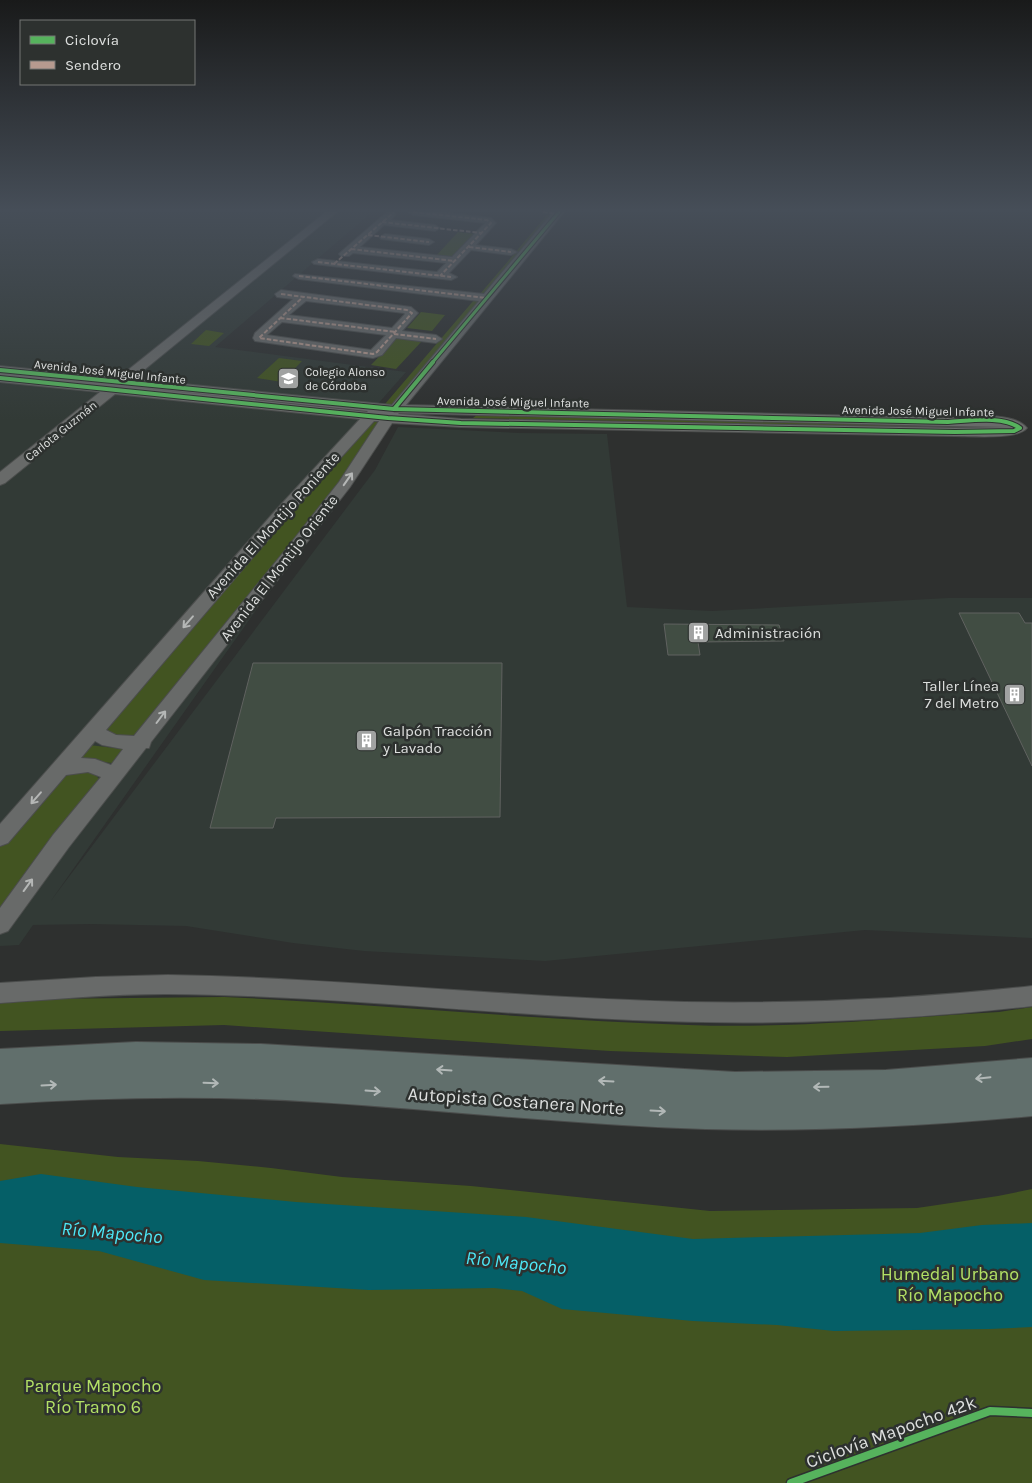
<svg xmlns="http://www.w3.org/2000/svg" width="1032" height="1483" font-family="Karla,sans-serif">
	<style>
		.built { fill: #323a36 }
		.green { fill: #425421 }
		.water { fill: #055f67 }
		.building { fill: #414d43; stroke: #606260 }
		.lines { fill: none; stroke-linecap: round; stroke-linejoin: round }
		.minor-casing { stroke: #4b4d4c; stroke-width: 2 }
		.highway-casing { stroke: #4b4d4c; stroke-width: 2 }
		.minor { fill: #686a69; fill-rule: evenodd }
		.highway { fill: #616f6c; fill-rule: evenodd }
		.quiet { stroke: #b69a8f; stroke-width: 2; stroke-dasharray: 4.5 2; stroke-linecap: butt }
		.cycleway-far2-casing { stroke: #2d312f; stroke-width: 5 }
		.cycleway-far1-casing { stroke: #2d312f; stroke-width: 6 }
		.cycleway-casing { stroke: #2d312f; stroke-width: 11 }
		.cycleway-far2 { stroke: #56b35d; stroke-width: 3 }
		.cycleway-far1 { stroke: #56b35d; stroke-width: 4 }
		.cycleway { stroke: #56b35d; stroke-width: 8 }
		.oneway { stroke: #b5b7b6 }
		.oneway2 { stroke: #b2b8b7 }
		.labels { text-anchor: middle; stroke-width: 5; stroke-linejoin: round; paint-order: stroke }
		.far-street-label { font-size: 12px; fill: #dee0df; stroke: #2d312f }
		.far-poi-label { font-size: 12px; fill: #dee0df; stroke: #2d312f; text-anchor: start }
		.street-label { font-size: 15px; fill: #dee0df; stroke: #2d312f }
		.poi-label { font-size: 15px; fill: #dee0df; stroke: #2d312f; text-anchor: start }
		.near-street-label { font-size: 18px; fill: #dee0df; stroke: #2d312f }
		.near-park-label { font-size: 18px; fill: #b3e165; stroke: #2d312f }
		.near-water-label { font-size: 19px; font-style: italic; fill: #4ce8f7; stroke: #2d312f }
	</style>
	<rect width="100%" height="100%" fill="#2e302f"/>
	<path class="built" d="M0 212H372L215 347 406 372 376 406 398 409 50 902 375 470 398 427 519 433 607 434 627 607 712 611 948 598H1032V938L865 930 545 961 364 951 293 943 186 926 91 924 33 925 19 945 0 946Z"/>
	<path class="green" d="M547 215H552L487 294H480Z
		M458 232 476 234 454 259 435 257Z
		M474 300H481L393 406 385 404Z
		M421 312 445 315 432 331 407 328Z
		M206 330 224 333 209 346 191 344Z
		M397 338 422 341 396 369 371 365Z
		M279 358 302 361 282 382 257 378Z
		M478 414 1012 425 1008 429 473 418Z
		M373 419 382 421 346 475 134 737 110 736 105 732 109 723Z
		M89 745 123 749 112 763 77 759Z
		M69 770 94 773 99 779 0 910V846Z
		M224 997C379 1004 533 1020 688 1025 791 1029 896 1018 999 1012L1032 1007V1039L985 1046 787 1057 610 1051 224 1025 0 1031V1002L40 999Z
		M0 1144 118 1157 198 1161 271 1168 342 1177 471 1186 710 1211 917 1208 998 1196 1032 1189V1483H0Z"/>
	<path class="water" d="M41 1174 137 1187 296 1202 526 1217 693 1239 920 1233 982 1225 1032 1223V1327L989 1329 834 1331 777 1325 693 1321 562 1309 522 1291 494 1288 369 1290 204 1280 99 1251 0 1243V1181Z"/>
	<path class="building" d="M959 613H1019L1025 623H1032V766Z
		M664 624 779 625 784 641 698 642 700 655H668Z
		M253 663H502L500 817 276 818 273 828H210Z"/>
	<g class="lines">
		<defs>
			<path id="minor" d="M326 212H337L133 379 392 405 479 301 299 279 293 276 295 274 484 294 553 212H564L406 405 948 418C968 417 1014 411 1027 428 1018 440 971 436 955 436L461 427 392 423 350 487 151 742 149 748H146L69 847 8 931 0 934V908L53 835 101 777 88 772 66 775 8 843 0 846V824L275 511 360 419 115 394 5 483 0 485V472L100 392 0 382V374L109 385 0 374V366L118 378ZM124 386 368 411 367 412ZM399 413 948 426 1008 427 955 428 461 419 398 414ZM374 421H379L339 482 287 548 134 736 116 735 106 730 287 517ZM95 741 102 745 123 749 111 765 95 759 81 758Z
				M387 212H395L396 214 391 220 435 225 440 228 435 231 384 225 360 247 452 257 485 223 413 215 408 212H443L491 218 496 223 476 245 511 249 517 252 511 255 471 250 449 273 457 277 451 280 314 264 312 262 318 259 437 272 446 263 353 253 349 256H341L339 254 341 252Z
				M385 234 429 239 434 242 429 245 381 239 380 237Z
				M281 290 411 307 418 313 402 331 436 335 442 339 436 343 396 338 382 355 373 358 255 341 253 338 255 333 293 299 277 297 275 294ZM306 301 404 313 405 314 392 328 289 315ZM282 322 386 335 371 350 267 335Z
				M168 975C341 978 512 998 685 1002 801 1004 916 999 1032 986V1006C899 1021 766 1026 633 1020 477 1013 322 995 166 994 111 994 55 999 0 1003V983L96 977Z"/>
			<path id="highway" d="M136 1042 261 1044 735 1072 886 1070 1032 1058V1116C923 1126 814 1132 705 1129 575 1125 446 1110 317 1102 211 1095 105 1097 0 1104V1049Z"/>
		</defs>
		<use href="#minor" class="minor-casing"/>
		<use href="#highway" class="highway-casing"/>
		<use href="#minor" class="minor"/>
		<use href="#highway" class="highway"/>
		<path class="quiet" d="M413 212 487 220 491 223 440 276
			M543 212 557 214
			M382 222 481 233
			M368 235 429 242
			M469 247 511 252
			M351 249 454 261
			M318 262 451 277
			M334 264 394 212
			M299 276 486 298
			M281 294 407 310 412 313 377 352 373 354 259 338 303 297
			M280 318 396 332
			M394 334 436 339"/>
		<defs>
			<path id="cycleway-far2" d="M432 363 559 212"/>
			<path id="cycleway-far1" d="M0 370 394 409 948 422C969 421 1002 415 1020 428L1014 431 955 432 461 423 388 418 0 378
				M394 409 433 362"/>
			<path id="cycleway" d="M791 1483 990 1411 1032 1413"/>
		</defs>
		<use href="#cycleway-far2" class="cycleway-far2-casing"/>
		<use href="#cycleway-far1" class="cycleway-far1-casing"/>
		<use href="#cycleway" class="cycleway-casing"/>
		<use href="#cycleway-far2" class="cycleway-far2"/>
		<use href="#cycleway-far1" class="cycleway-far1"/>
		<use href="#cycleway" class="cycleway"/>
	</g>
	<defs><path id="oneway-shaft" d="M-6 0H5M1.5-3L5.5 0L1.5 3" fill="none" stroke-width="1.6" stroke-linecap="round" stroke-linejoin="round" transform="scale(1.25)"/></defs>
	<g class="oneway">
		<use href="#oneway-shaft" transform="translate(348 479) rotate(-55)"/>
		<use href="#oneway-shaft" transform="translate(188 622) rotate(131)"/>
		<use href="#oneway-shaft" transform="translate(161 717) rotate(-53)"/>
		<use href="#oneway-shaft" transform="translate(36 798) rotate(131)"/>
		<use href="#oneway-shaft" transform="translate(28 885) rotate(-54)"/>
	</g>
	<g class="oneway2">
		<use href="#oneway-shaft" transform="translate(444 1070) rotate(-176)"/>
		<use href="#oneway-shaft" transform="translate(983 1078) rotate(174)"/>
		<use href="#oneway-shaft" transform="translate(606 1081) rotate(-177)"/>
		<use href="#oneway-shaft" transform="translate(211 1083) rotate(2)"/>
		<use href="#oneway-shaft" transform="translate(49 1085) rotate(-3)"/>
		<use href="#oneway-shaft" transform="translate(821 1087) rotate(179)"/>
		<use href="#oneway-shaft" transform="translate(373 1091) rotate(4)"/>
		<use href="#oneway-shaft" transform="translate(658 1111) rotate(3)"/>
	</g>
	<linearGradient id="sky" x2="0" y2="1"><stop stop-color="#191a1a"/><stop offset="0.5" stop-color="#464e58"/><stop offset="1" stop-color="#464e58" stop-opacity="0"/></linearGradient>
	<rect width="1032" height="420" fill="url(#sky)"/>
	<defs>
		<symbol id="school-square" viewBox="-11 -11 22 22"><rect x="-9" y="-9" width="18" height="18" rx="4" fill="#a0a2a1" stroke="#2d312f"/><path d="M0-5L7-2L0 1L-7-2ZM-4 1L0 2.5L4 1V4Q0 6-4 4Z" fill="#fff"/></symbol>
		<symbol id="building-square" viewBox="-11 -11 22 22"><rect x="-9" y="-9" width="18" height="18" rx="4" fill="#a0a2a1" stroke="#2d312f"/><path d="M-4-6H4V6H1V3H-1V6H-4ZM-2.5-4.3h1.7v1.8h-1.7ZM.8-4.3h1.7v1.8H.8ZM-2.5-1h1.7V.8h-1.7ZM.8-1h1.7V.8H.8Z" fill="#fff"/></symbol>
	</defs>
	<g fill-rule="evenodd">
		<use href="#school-square" x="276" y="366" width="25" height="25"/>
		<use href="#building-square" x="686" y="620" width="25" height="25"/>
		<use href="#building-square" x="1002" y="682" width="25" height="25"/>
		<use href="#building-square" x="354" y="728" width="25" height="25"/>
	</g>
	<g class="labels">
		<g class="far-street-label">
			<text transform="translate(110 372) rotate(6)" y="4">Avenida José Miguel Infante</text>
			<text transform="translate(513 402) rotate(1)" y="4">Avenida José Miguel Infante</text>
			<text transform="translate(918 411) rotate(1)" y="4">Avenida José Miguel Infante</text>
			<text transform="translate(61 431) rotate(-39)" y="4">Carlota Guzmán</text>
		</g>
		<g class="far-poi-label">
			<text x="305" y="376">Colegio Alonso<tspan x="305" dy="14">de Córdoba</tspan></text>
		</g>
		<g class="street-label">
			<text transform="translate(273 525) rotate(-48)" y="5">Avenida El Montijo Poniente</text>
			<text transform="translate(279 568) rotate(-52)" y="5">Avenida El Montijo Oriente</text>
		</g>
		<g class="poi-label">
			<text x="715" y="638">Administración</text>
			<text x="999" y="691" text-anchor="end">Taller Línea<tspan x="999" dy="17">7 del Metro</tspan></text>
			<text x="383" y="736">Galpón Tracción<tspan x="383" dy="17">y Lavado</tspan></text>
		</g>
		<g class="near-street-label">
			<text transform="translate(516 1101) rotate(4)" y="6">Autopista Costanera Norte</text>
			<text transform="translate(891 1432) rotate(-20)" y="6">Ciclovía Mapocho 42k</text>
		</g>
		<g class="near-park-label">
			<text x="950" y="1280">Humedal Urbano<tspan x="950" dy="21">Río Mapocho</tspan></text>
			<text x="93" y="1392">Parque Mapocho<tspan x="93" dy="21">Río Tramo 6</tspan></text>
		</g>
		<g class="near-water-label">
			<text transform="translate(112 1232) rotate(5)" y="7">Río Mapocho</text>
			<text transform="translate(516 1262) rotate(6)" y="7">Río Mapocho</text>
		</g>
	</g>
	<rect x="20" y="20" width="175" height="65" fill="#2d312f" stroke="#747775"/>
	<rect x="30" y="36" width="25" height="8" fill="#56b35d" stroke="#747775"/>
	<text x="65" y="45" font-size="15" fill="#dee0df">Ciclovía</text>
	<rect x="30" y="61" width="25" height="8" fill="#b69a8f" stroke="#747775"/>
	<text x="65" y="70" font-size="15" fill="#dee0df">Sendero</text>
</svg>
